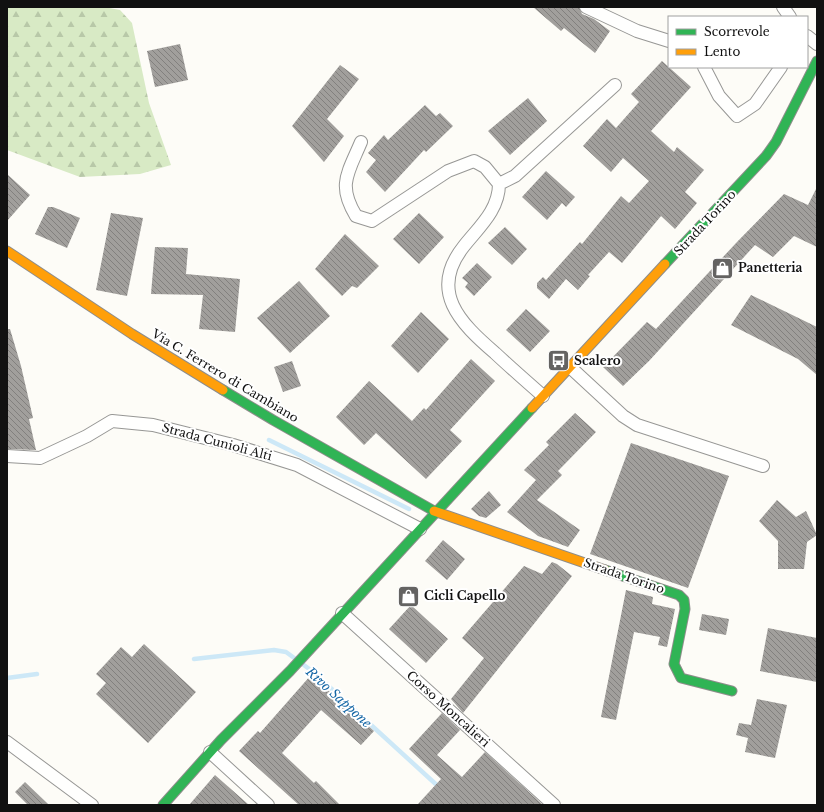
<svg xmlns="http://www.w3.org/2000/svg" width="824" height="812" font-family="'Libre Baskerville',serif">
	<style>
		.forest { fill: url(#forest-firs) }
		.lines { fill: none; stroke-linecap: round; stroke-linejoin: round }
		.stream { stroke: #cde8f7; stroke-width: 4.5 }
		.building { fill: url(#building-back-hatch) }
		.street-casing { stroke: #979795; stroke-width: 14 }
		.fast-casing { stroke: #8e8d8b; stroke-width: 11 }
		.slow-casing { stroke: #8e8d8b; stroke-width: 11 }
		.street { stroke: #fffffe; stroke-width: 12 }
		.fast { stroke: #30b455; stroke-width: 9 }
		.slow { stroke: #ff9f0a; stroke-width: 9 }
		.labels { text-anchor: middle; stroke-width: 4; stroke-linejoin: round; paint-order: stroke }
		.street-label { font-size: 12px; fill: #111; stroke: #fff }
		.poi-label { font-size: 12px; font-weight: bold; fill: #111; stroke: #fff; text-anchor: start }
		.water-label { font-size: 13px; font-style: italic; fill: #1768a6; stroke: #fff }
	</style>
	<defs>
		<pattern id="forest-firs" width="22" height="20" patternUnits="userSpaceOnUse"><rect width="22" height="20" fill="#d8eac5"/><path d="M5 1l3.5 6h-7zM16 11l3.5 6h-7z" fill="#b8c8a8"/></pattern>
		<pattern id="building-back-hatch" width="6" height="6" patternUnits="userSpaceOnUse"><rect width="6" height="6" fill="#a19f9c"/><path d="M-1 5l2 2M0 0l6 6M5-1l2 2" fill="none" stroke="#82807e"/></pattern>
	</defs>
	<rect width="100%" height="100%" fill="#fdfcf7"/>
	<path class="forest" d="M7 7H104L120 10 132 23 149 103 171 165 140 174 80 177 7 150Z"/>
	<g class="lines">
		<path class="stream" d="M269 440 409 509
			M194 659 274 650 286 652 312 671 440 788
			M7 678 37 674"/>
	</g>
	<path class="building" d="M533 7H579L582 14 594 19 610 31 595 53 564 28 561 31Z
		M180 44 188 80 155 87 147 51Z
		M662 61 691 87 651 131 674 152 677 147 704 170 685 192 697 203 675 229 661 216 622 263 609 252 588 275 590 276 578 290 566 279 549 299 537 288V283L543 277 546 280 580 242 582 244 621 196 629 203 649 181 623 158 611 172 583 146 607 119 616 128 639 102 631 94Z
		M340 65 359 79 327 119 344 136 324 162 292 126Z
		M528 98 547 121 510 155 488 131Z
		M425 105 436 116 440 113 453 126 426 152 424 150 385 192 366 172 376 160 368 153 384 135 388 140Z
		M546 171 575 197 566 207 562 203 547 220 522 197Z
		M7 174 30 195 7 221Z
		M817 187V247L794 236 773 257 755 245 649 361 623 386 603 367 647 322 656 329 737 242 784 194 808 205Z
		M48 207H53L80 218 67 248 35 234Z
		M111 213 143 218 127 296 96 290Z
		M419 213 444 237 419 264 393 239Z
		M505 227 527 249 512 265 488 243Z
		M345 234 379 266 357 288 352 286 342 296 315 269Z
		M155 247 188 248 186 274 240 279 235 332 199 329 203 295 151 294Z
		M477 263 492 277 474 296 465 287 468 283 462 278Z
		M299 281 330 316 290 353 257 318Z
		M751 295 817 327V375L798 359 731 325Z
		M526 309 550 331 530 352 506 330Z
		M421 312 449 339 418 373 391 346Z
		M7 329H10L21 366 33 418 29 419 36 450 7 449Z
		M471 359 495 381 450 430 462 441 426 479 376 433 364 445 336 417 369 381 412 421 424 408 426 410Z
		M292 361 301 386 283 392 274 367Z
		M575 413 596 432 558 471 562 475 537 500 580 530 568 547 538 536 507 512 536 480 524 470 549 445 546 442Z
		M631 443 729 476 688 588 590 554Z
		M489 491 501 505 486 518 479 516 471 509Z
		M777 500 796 517 806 511 817 535 807 542 804 569H778V541L759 521Z
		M443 540 465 559 447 580 425 561Z
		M552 562 557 564 572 576 463 713 451 699 484 658 462 638 524 566 542 574Z
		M626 590 653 597 652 604 675 609 667 647 658 645 660 637 634 632 616 720 601 717Z
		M411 605 448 639 426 663 389 629Z
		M702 614 729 619 726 635 699 630Z
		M768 628 817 638V682L760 671Z
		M144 644 196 692 148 743 96 694 106 683 96 674 121 647 132 657Z
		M311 675 374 731 361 745 321 710 282 753 314 783 316 781 340 805H299L239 751 258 731 260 733Z
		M757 699 787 705 775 758 745 752 748 738 736 735 739 723 751 725Z
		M442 713 460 730 437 755 462 777 485 752 543 805H417L441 779 409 749Z
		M215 775 249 805H189Z
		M25 782 49 805H28L15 792Z"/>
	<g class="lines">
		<defs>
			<path id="street" d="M586 7 637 31 669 41
				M783 7 790 17
				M807 36 817 44
				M704 67 719 96 737 116 755 104 781 67
				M361 142C348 173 337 185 356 216L372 221 448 171 474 161 485 167 499 184C499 210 479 227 464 246 428 291 460 323 495 353 511 368 527 382 543 396
				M499 184 515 176 615 85
				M570 367 623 416 637 425 763 466
				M7 456 40 458 87 436 112 421 153 425 233 445 297 465 420 529
				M342 613 554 805
				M7 742 92 805
				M210 752 268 805"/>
			<path id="fast" d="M665 264 766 156 776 142 817 61
				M223 390 273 420 434 511
				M605 570 679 595 684 600 685 609 674 664 681 678 732 691
				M163 805 221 740 290 671 532 408"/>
			<path id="slow" d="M7 251 132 334 223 390
				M532 408 665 264
				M434 511 605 570"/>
		</defs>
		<use href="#street" class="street-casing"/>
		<use href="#fast" class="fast-casing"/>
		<use href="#slow" class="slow-casing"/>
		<use href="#street" class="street"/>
		<use href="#fast" class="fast"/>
		<use href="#slow" class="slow"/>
	</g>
	<defs>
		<symbol id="shop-square" viewBox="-11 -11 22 22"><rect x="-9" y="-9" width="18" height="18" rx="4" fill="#646362" stroke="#fff"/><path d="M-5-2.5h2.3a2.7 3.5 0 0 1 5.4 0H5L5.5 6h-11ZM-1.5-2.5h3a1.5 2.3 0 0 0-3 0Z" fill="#fff"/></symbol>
		<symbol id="bus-square" viewBox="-11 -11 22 22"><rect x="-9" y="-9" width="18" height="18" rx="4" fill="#646362" stroke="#fff"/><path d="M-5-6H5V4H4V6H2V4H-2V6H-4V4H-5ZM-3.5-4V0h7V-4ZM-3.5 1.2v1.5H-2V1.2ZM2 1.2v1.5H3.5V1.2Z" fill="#fff"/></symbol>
	</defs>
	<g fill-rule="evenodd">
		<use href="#shop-square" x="710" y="256" width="25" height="25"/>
		<use href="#bus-square" x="546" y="348" width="25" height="25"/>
		<use href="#shop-square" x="396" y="584" width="25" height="25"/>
	</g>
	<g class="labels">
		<g class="street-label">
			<text transform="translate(705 223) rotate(-47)" y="4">Strada Torino</text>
			<text transform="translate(225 376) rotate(31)" y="4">Via C. Ferrero di Cambiano</text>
			<text transform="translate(217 442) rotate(15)" y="4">Strada Cunioli Alti</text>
			<text transform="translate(624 576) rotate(19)" y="4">Strada Torino</text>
			<text transform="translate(448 709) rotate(42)" y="4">Corso Moncalieri</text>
		</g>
		<g class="poi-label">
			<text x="738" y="272">Panetteria</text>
			<text x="574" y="365">Scalero</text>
			<text x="424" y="600">Cicli Capello</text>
		</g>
		<g class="water-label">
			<text transform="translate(339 697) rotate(42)" y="5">Rivo Sappone</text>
		</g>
	</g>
	<rect width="824" height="812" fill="none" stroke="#111111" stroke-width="16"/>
	<rect x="668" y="16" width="140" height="52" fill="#ffffff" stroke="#a0a0a0"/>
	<rect x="676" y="29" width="20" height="6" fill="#30b455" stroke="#a0a0a0"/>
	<text x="704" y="36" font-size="12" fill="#111111">Scorrevole</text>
	<rect x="676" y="49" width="20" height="6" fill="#ff9f0a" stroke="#a0a0a0"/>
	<text x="704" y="56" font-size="12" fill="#111111">Lento</text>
</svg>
